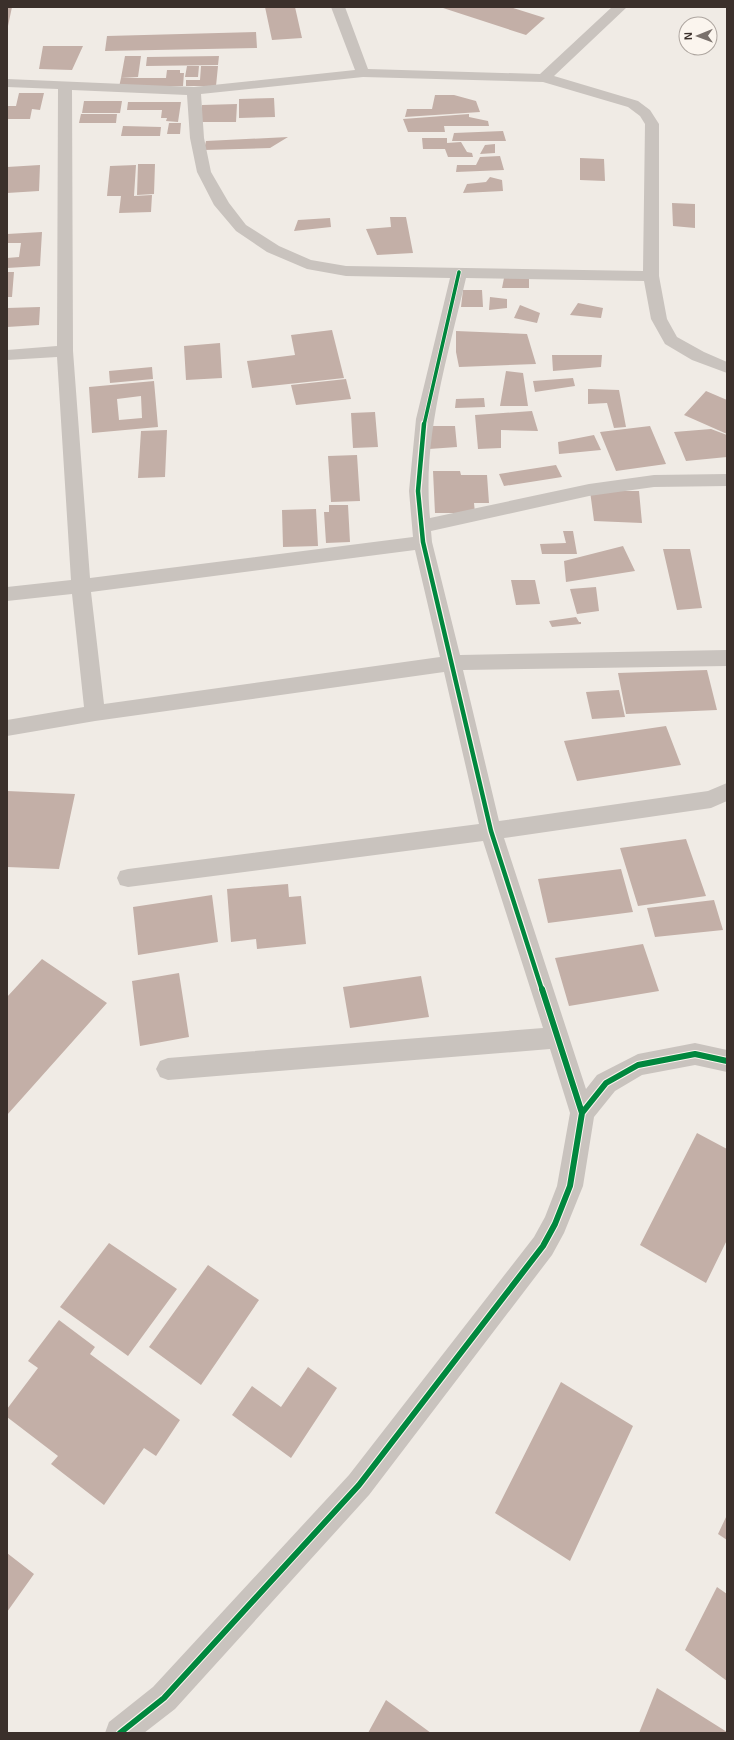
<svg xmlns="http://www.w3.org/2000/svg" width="734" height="1740" font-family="Helvetica,sans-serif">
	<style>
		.building { fill: #c3afa7; fill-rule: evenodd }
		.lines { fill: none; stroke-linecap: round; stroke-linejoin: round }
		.minor { fill: #c9c3be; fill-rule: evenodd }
		.cycleway-far2-casing { stroke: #fbf5ee; stroke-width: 5 }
		.cycleway-far1-casing { stroke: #fbf5ee; stroke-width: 7 }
		.cycleway-casing { stroke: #fbf5ee; stroke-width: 8 }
		.cycleway-far2 { stroke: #00873e; stroke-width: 3.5 }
		.cycleway-far1 { stroke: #00873e; stroke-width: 4.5 }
		.cycleway { stroke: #00873e; stroke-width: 6 }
	</style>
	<rect width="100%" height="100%" fill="#f0ebe5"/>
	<path class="building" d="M7 7H12L8 26H7Z
		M265 7H295L302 38 272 40Z
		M440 7H510L545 18 526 35Z
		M256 32 257 48 105 51 107 36Z
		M43 46H83L72 70 39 69Z
		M125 56H141L138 77 121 78Z
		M219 56 218 65 146 66 147 57Z
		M187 66H199L198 77H185Z
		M201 66H218L216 86H186V80H200Z
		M167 70H180V73H184L183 86 119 87 121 78H166Z
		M19 93H44L40 110 32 109 30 119H7V106H16Z
		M435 95H454L476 101 480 112 405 117 407 109H432Z
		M274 98 275 117 239 118V99Z
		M84 101H122L120 113H82Z
		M128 102H181L178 122 166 121 167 118H161L162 110H127Z
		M237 104 236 122H200L202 105Z
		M81 114H117L116 123H79Z
		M469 114V117L488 121 489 126H444L445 132H408L403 119Z
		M169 123H181L180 134H167Z
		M123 126 161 127 160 136H121Z
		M503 131 506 141H452L454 133Z
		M288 137 270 148 204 150 206 141Z
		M422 138H447V143L461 142 467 152 472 153 473 157H448L445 149H423Z
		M495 144V153L480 154 485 145Z
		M500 156 504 170 456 172 457 165H476L480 157Z
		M580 158 604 159 605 181 580 180Z
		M138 164H155L154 194 137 195Z
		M40 165 39 191 7 193V167Z
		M136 165 134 196 152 195 151 212 119 213 121 196H107L110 166Z
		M490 177 502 180 503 191 463 193 467 184 486 182Z
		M672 203 695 204V228L673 226Z
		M390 217H406L413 253 377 255 366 229 391 227Z
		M330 218 331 227 294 231 298 220Z
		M42 232 40 266 7 268V258L19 257 21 243H7V234Z
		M7 272H14L12 297H7Z
		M504 278H529V288H502Z
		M463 290H482L483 307H461Z
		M490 297 507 299V308L489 310Z
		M578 303 603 308 601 318 570 315Z
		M520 305 540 313 537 323 514 318Z
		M40 307 39 325 7 327V308Z
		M332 330 344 378 252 388 247 361 295 355 291 335Z
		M456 331 527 334 536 364 459 367 456 352Z
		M220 343 222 378 186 380 184 346Z
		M552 355H602L601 367 553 371Z
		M152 367 153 379 110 383 109 371Z
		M506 371 523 373 528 406H500Z
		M573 378 575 386 535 392 533 381Z
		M346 379 351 399 296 405 291 385Z
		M154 381 158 427 92 433 89 387ZM141 396 142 418 119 420 117 399Z
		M588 389 619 390 626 427 614 428 607 403 588 404Z
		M706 391 727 400V434L684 415Z
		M484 398 485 407 455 408 456 399Z
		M532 411 538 431 501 430V448L478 449 475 415Z
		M375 412 378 447 353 448 351 413Z
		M431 426H455L457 447 429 449Z
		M650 426 666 464 616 471 600 432Z
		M711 429 727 435V457L686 461 674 432Z
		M167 430 165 477 138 478 141 431Z
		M594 435 601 450 559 454 558 442Z
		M357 455 360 501 331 502 328 456Z
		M556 465 562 477 504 486 499 474Z
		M433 471H460L461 475H487L489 503H474L475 513H435Z
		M590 491H639L642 523 594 521Z
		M329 505H348L350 542 326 543 324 512H329Z
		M316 509 318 546 283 547 282 510Z
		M563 531H573L577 554H542L540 544 566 543Z
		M623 546 635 571 566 582 564 561Z
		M663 549H690L702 608 677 610Z
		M511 580H535L540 604 516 605Z
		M596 587 599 611 577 614 570 589Z
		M576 617 579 622H581V624L552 627 549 621Z
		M707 670 717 710 626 714 618 673Z
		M619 690 625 717 592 719 586 692Z
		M666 726 681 765 577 781 564 741Z
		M7 791 75 794 59 869 7 867Z
		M686 839 706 896 638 906 620 848Z
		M621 869 633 912 548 923 538 879Z
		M288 884 289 897 301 896 306 944 257 949 256 939 231 942 227 889Z
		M212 895 218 942 138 955 133 907Z
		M714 900 723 930 655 937 647 908Z
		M643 944 659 991 569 1006 555 958Z
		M42 959 107 1003 7 1115V997Z
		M179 973 189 1037 140 1046 132 981Z
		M421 976 429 1017 350 1028 343 987Z
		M697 1133 727 1149V1240L706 1283 640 1245Z
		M109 1243 177 1289 128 1356 60 1307Z
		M208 1265 259 1300 201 1385 149 1347Z
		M59 1320 95 1347 90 1354 180 1420 156 1456 144 1448 104 1505 51 1464 58 1456 7 1417V1409L38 1368 28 1361Z
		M308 1367 337 1388 291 1458 232 1415 252 1386 281 1407Z
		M561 1382 633 1426 570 1561 495 1513Z
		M727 1515V1540L718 1534Z
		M7 1553 34 1574 7 1612Z
		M717 1587 727 1594V1681L685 1650Z
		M657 1688 727 1732V1733H639Z
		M386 1700 431 1733H368Z"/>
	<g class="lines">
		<path class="minor" d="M331 7H345L368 69 540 74 612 7H627L554 76 638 101 650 110 659 124V276L667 319 677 337 704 352 727 362V373L692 360 665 344 651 319 644 281 466 278C448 356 422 437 430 518L589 484 654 475 727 474V486L654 487 589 496 431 531 432 542 460 655 727 650V666L463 670 499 821 708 791 727 783V801L711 808 504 838 586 1089 597 1075 638 1054 695 1043 727 1050V1072L695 1065 642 1075 615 1091 594 1117 583 1186 564 1233 552 1255 369 1495 175 1709 144 1733H105L109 1722 153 1687 349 1475 534 1237 545 1217 557 1186 570 1113 550 1049 168 1080 160 1077 156 1069 160 1061 168 1058 543 1028 483 841 128 887 120 885 117 878 120 871 128 869 479 824 444 672 95 721 7 736V720L84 707 72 594 7 601V587L71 580 57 357 7 360V350L57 346 58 89 7 87V79L194 87 355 70ZM363 77 543 82 628 107 640 116 645 124 643 271 346 266 311 260 279 246 246 225 229 203 211 172 204 138 201 94ZM72 90 187 95 190 138 197 172 214 205 236 231 267 252 307 269 346 276 450 278 416 419 409 491 413 537 90 578 73 351ZM415 550 440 657 104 704 91 592Z"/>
		<defs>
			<path id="cycleway-far2" d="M424 425 459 272"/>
			<path id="cycleway-far1" d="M424 424 418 491 423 542 491 831 542 990"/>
			<path id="cycleway" d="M542 989 582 1113
				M120 1733 164 1698 359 1485 543 1246 555 1224 570 1186 582 1113 606 1083 638 1065 695 1054 727 1061"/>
		</defs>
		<use href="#cycleway-far2" class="cycleway-far2-casing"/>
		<use href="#cycleway-far1" class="cycleway-far1-casing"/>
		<use href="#cycleway" class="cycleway-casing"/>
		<use href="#cycleway-far2" class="cycleway-far2"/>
		<use href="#cycleway-far1" class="cycleway-far1"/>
		<use href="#cycleway" class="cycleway"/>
	</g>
	<rect width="734" height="1740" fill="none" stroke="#3b302b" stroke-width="16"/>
	<g transform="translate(698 36) rotate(269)"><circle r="19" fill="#fbf5ee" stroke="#aea6a0"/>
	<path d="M0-3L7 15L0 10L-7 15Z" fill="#7a716c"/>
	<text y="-6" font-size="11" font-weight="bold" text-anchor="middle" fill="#3b302b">N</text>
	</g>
</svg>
